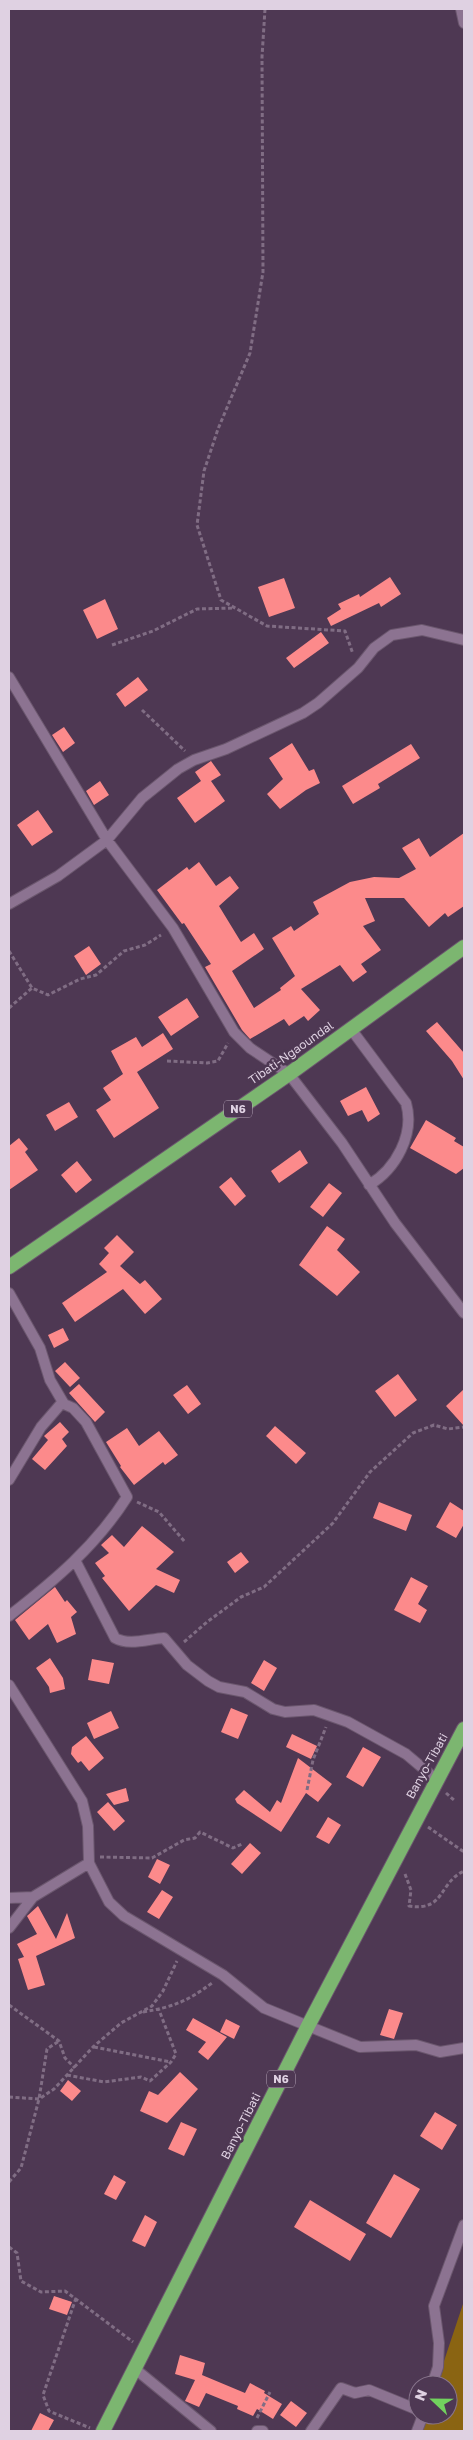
<svg xmlns="http://www.w3.org/2000/svg" width="473" height="2440" font-family="'Golos Text',sans-serif">
	<style>
		.green { fill: #8a6412 }
		.building { fill: #fc8a8b }
		.lines { fill: none; stroke-linecap: round; stroke-linejoin: round }
		.minor-casing { stroke: #6b576e; stroke-width: 12 }
		.trunk-casing { stroke: #6b576e; stroke-width: 16 }
		.path { stroke: #806d84; stroke-width: 3; stroke-dasharray: 4 2.5; stroke-linecap: butt }
		.minor { stroke: #8c7391; stroke-width: 10 }
		.trunk { stroke: #7cb670; stroke-width: 14 }
		.labels { text-anchor: middle; stroke-width: 5; stroke-linejoin: round; paint-order: stroke }
		.shield { fill: #4e3853; stroke: #b4a3b7; stroke-width: 1 }
		.shield-label { font-size: 11px; font-weight: bold; fill: #dfd1e2 }
		.street-label { font-size: 12px; fill: #dfd1e2; stroke: #4e3853 }
	</style>
	<rect width="100%" height="100%" fill="#4e3853"/>
	<path class="green" d="M464 2301V2431H420L426 2415H448V2385H436Z"/>
	<path class="building" d="M390 577 401 594 381 607 379 603 331 626 327 618 341 609 338 604 359 594 360 597Z
		M284 578 295 608 269 617 258 587Z
		M105 599 118 629 97 639 83 610Z
		M321 632 329 643 294 668 286 658Z
		M138 677 148 690 125 707 116 694Z
		M64 727 75 743 63 752 52 735Z
		M292 743 309 771 314 769 320 783 306 790 280 809 267 794 283 779 269 758Z
		M411 744 420 758 378 784 380 788 353 804 342 786Z
		M211 761 221 775 211 781 225 801 195 823 177 798 201 781 195 772Z
		M100 781 109 795 94 805 86 791Z
		M38 810 53 832 32 846 17 825Z
		M464 833V906L448 917 445 913 429 927 404 898H365L375 921 363 926 381 950 361 964 367 972 353 982 340 965 301 989 320 1010 308 1021 304 1016 289 1026 284 1019 250 1039 242 1030 205 967 211 964 184 923 182 924 157 890 187 867 189 870 199 862 216 886 230 876 239 888 219 906 241 942 254 933 264 949 232 971 254 1008 281 990 280 988 295 976 272 938 291 926 294 931 319 914 313 902 350 882 374 877 399 878 416 869 402 848 419 838 430 857Z
		M89 946 101 964 86 975 74 956Z
		M187 998 199 1017 171 1036 158 1017Z
		M437 1022 464 1053V1080L452 1061 426 1031Z
		M163 1033 173 1049 137 1072 159 1108 114 1138 96 1110 111 1100 103 1088 123 1074 111 1051 136 1037 142 1047Z
		M366 1087 380 1114 368 1122 362 1110 348 1116 340 1101Z
		M69 1102 78 1117 55 1131 46 1115Z
		M426 1120 456 1138 454 1141 464 1147V1168L456 1174 410 1148Z
		M19 1138 28 1149 25 1152 38 1170 9 1190V1146Z
		M300 1150 308 1163 279 1183 271 1171Z
		M77 1161 92 1180 76 1193 61 1175Z
		M231 1177 246 1196 235 1206 219 1187Z
		M329 1183 342 1193 323 1217 310 1207Z
		M327 1226 345 1239 337 1250 360 1272 337 1296 299 1265Z
		M117 1235 134 1252 120 1266 140 1284 145 1280 162 1299 145 1314 123 1289 75 1322 62 1303 107 1272 99 1264 109 1253 104 1248Z
		M63 1328 69 1340 54 1348 48 1335Z
		M65 1362 80 1378 70 1387 55 1371Z
		M398 1374 417 1400 395 1417 375 1391Z
		M79 1384 105 1412 95 1422 69 1393Z
		M187 1385 201 1404 188 1414 173 1395Z
		M464 1389V1426L446 1406Z
		M60 1422 69 1432 62 1439 67 1446 45 1470 32 1459 48 1440 44 1436Z
		M275 1426 306 1453 296 1464 266 1436Z
		M127 1428 139 1446 159 1431 178 1455 165 1465 163 1462 134 1485 120 1467 121 1466 106 1442Z
		M379 1502 412 1515 406 1531 373 1518Z
		M450 1502 464 1511V1524L456 1538 436 1527Z
		M142 1526 174 1552 156 1569 180 1580 174 1593 156 1585 129 1611 102 1578 105 1576 95 1563 109 1553 101 1545 112 1535 124 1547Z
		M241 1552 249 1562 235 1573 227 1562Z
		M411 1577 428 1586 418 1604 427 1610 420 1623 394 1610Z
		M55 1587 65 1602 67 1600 77 1612 71 1617 76 1634 57 1643 48 1624 29 1640 15 1620Z
		M50 1658 63 1678 65 1689 50 1693 49 1687 36 1668Z
		M92 1659 114 1663 109 1684 88 1680Z
		M264 1660 277 1668 264 1691 251 1683Z
		M231 1708 248 1715 238 1739 221 1732Z
		M111 1711 119 1728 94 1739 87 1723Z
		M292 1734 317 1746 311 1759 286 1747Z
		M86 1736 104 1758 89 1771 81 1761 78 1763 71 1754 72 1747Z
		M363 1747 381 1757 363 1787 346 1777Z
		M298 1758 332 1784 318 1802 306 1793 281 1832 237 1803 235 1799 244 1790 270 1812 277 1800 281 1803Z
		M126 1788 129 1801 114 1805 106 1794Z
		M108 1802 125 1821 114 1831 97 1812Z
		M328 1817 341 1825 329 1844 316 1837Z
		M250 1843 261 1853 242 1874 231 1864Z
		M157 1859 170 1865 160 1884 148 1877Z
		M162 1890 173 1897 159 1919 147 1912Z
		M38 1906 56 1939 67 1913 75 1938 36 1956 45 1985 28 1990 18 1959 24 1957 17 1944 37 1934 27 1916Z
		M389 2009 403 2013 394 2039 380 2035Z
		M193 2018 227 2037 208 2060 198 2052 206 2042 186 2030Z
		M226 2019 240 2026 234 2039 220 2032Z
		M180 2072 198 2089 167 2123 140 2111 149 2091 158 2095Z
		M68 2080 81 2091 72 2101 60 2091Z
		M435 2112 457 2125 442 2150 420 2136Z
		M181 2122 197 2129 184 2156 168 2149Z
		M394 2174 420 2189 391 2238 366 2223Z
		M114 2175 126 2182 116 2200 104 2194Z
		M310 2200 366 2234 350 2261 294 2227Z
		M145 2215 157 2222 145 2247 132 2241Z
		M54 2296 72 2302 67 2315 49 2309Z
		M180 2355 205 2363 202 2375 245 2393 250 2383 265 2391 264 2393 282 2404 273 2419 257 2409 253 2416 237 2409 238 2406 206 2393 199 2407 185 2401 195 2380 175 2374Z
		M291 2401 307 2413 296 2427 280 2415Z
		M40 2413 54 2420 48 2431H31Z"/>
	<g class="lines">
		<defs>
			<path id="minor" d="M461 9 464 23
				M9 677 107 840 173 928 234 1032 250 1048 289 1074 342 1143 395 1223 464 1313
				M9 904 58 876 107 840 142 798 178 769 194 760 226 749 303 713 318 703 358 668 374 648 392 635 422 630 464 640
				M351 1029 406 1103C415 1134 396 1169 369 1185
				M9 1293 40 1348 50 1380 64 1404 73 1408 86 1422 127 1497C96 1546 54 1581 9 1616
				M9 1480 41 1427 60 1405 64 1404
				M76 1562 115 1638C129 1646 148 1639 164 1638L187 1665 208 1681 219 1687 245 1692 273 1709 285 1712 314 1710 348 1722 406 1754 437 1780
				M9 1685 82 1801 88 1826 89 1863 109 1902 124 1916 223 1975 264 2008 308 2026 360 2047 416 2045 440 2052 464 2048
				M9 1898 33 1897
				M9 1928 33 1897 89 1863
				M134 2368 211 2431
				M432 2385 438 2367 439 2343 434 2306 464 2225
				M257 2431H263
				M311 2431 341 2388 355 2393 369 2390 418 2410
				M417 2431 423 2415"/>
			<path id="trunk" d="M9 1267 289 1074 464 947
				M103 2431 308 2026 464 1729"/>
		</defs>
		<use href="#minor" class="minor-casing"/>
		<use href="#trunk" class="trunk-casing"/>
		<path class="path" d="M265 9 262 57 263 272 250 353 218 429 204 471 197 525 221 600 267 626 345 631 353 654
			M112 645 153 631 197 609 233 608
			M142 710 185 751
			M9 951 32 988 48 995 80 979 96 975 124 951 145 945 161 935
			M9 1008 32 988
			M167 1061 207 1063 218 1061 228 1043
			M137 1502 159 1512 185 1542
			M184 1642 207 1622 241 1597 264 1587 333 1523 370 1472 413 1433 434 1425 448 1429 464 1427
			M307 1790 313 1760 326 1727
			M446 1793 455 1801
			M428 1827 464 1852
			M100 1857 152 1858 184 1840 195 1838 200 1832 233 1848 242 1844
			M405 1874 411 1890 409 1906C445 1912 439 1882 464 1871
			M9 2005 59 2041 65 2058 75 2068
			M143 2012C173 2007 188 2001 212 1983
			M94 2047 171 2062
			M67 2075 104 2082 141 2077 150 2081 171 2062 176 2054 159 2010
			M9 2097 39 2099 54 2089 93 2047 121 2023 152 2006 163 1991 177 1961
			M9 2182 21 2168 39 2099 47 2049 59 2041
			M9 2247 17 2253 21 2281 41 2292 65 2291 133 2342
			M76 2298 43 2395 49 2411 90 2428
			M257 2418 270 2392"/>
		<use href="#minor" class="minor"/>
		<use href="#trunk" class="trunk"/>
	</g>
	<g class="labels">
		<g class="shield">
			<rect x="224" y="1100.5" width="28" height="17" rx="4"/>
			<rect x="267" y="2070.5" width="28" height="17" rx="4"/>
		</g>
		<g class="shield-label">
			<text x="238" y="1113">N6</text>
			<text x="281" y="2083">N6</text>
		</g>
		<g class="street-label">
			<text transform="translate(291 1053) rotate(-35)" y="4">Tibati-Ngaoundal</text>
			<text transform="translate(427 1766) rotate(-61)" y="4">Banyo-Tibati</text>
			<text transform="translate(241 2126) rotate(-63)" y="4">Banyo-Tibati</text>
		</g>
	</g>
	<rect width="473" height="2440" fill="none" stroke="#dfd1e2" stroke-width="20"/>
	<g transform="translate(433 2400) rotate(292)"><circle r="24" fill="#4e3853" stroke="#88758c"/>
	<path d="M0-4L9 19L0 12L-9 19Z" fill="#72d25e"/>
	<text y="-8" font-size="14" font-weight="bold" text-anchor="middle" fill="#dfd1e2">N</text>
	</g>
</svg>
